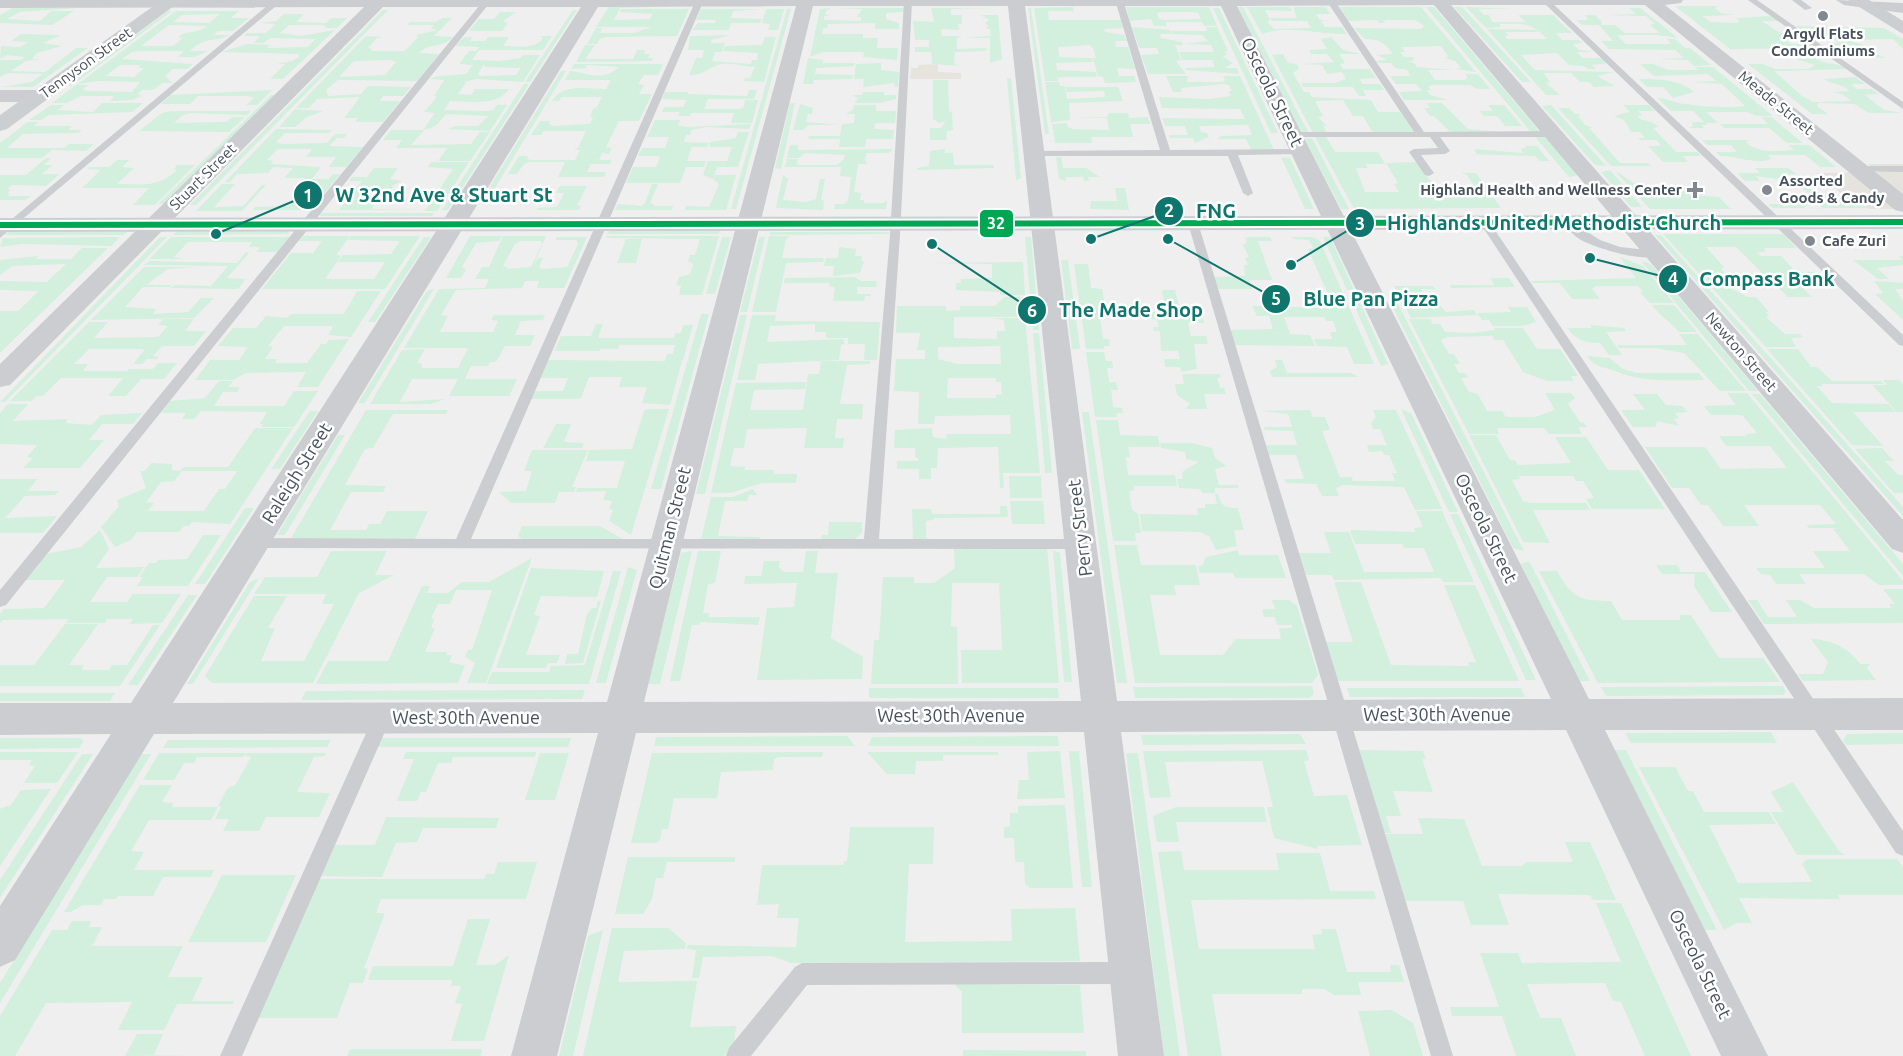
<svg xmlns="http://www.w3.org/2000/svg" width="1903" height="1056" font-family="Ubuntu,sans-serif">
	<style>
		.commercial { fill: #e5e3dd }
		.green { fill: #d3efde; fill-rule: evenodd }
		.sand { fill: #e7e4de }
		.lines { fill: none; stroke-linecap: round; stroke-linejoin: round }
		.lane { fill: #cbcdd0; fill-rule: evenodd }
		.street { fill: #cbcdd0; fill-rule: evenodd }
		.secondary { fill: #cccfd1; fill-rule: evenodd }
		.bus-1-casing { stroke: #fff; stroke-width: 10 }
		.bus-1 { stroke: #00a651; stroke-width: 6 }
		.poi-dot { fill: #82888f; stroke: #fff; stroke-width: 2 }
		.labels { text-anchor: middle; stroke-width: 5; stroke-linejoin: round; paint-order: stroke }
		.far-poi-label { font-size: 15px; font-weight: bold; fill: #46515c; stroke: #fff; text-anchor: start }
		.far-street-label { font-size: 15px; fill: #46515c; stroke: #fff }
		.street-label { font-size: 18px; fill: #46515c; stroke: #fff }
		.leader { fill: none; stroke: #0f766e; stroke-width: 2 }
		.callout-dot { fill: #0f766e; stroke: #fff; stroke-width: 2 }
		.mark-label { font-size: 18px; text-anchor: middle; font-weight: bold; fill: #fff }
		.callout-label { font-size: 20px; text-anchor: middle; font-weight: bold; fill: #0f766e; stroke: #fff; stroke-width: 5; stroke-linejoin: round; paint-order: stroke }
		.line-badge { stroke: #fff; stroke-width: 2 }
		.badge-label { font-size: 16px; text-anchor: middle; font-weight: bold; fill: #fff }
	</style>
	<rect width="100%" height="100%" fill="#f0efef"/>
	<path class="commercial" d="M1868 164H1903V209H1869L1862 203H1853L1817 173 1878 172Z"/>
	<path class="green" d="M691 6 620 8 614 20 650 19 652 14 620 12 621 9H689L677 36 606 37 600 39 597 44H587L596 28H602L600 33H635L651 27H596L609 7Z
		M1675 6H1718L1715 8 1721 13 1734 15 1703 16 1710 22 1738 23 1739 20 1736 18 1772 16 1778 21H1762L1780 33H1793L1799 38H1784L1791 44H1812L1817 48 1730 49Z
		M1073 7 1074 11H1048L1049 20H1121L1123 28 1104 29 1105 32 1124 35 1126 41H1115L1116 47H1128L1135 69 1117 68 1119 76H1134L1136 82 1105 83 1103 77 1098 76 1093 58H1096L1093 48 1090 45 1058 47 1059 57 1092 58 1093 62 1056 63 1057 70 1096 72 1097 77H1063L1058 78V81H1045L1034 8Z
		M1126 7H1209L1217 26H1204L1202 22H1166L1167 26H1154L1151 19 1130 21ZM1162 12H1193L1198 13 1201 19 1165 20 1159 19 1157 13Z
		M1238 7H1243L1308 132H1301Z
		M1247 7H1290L1292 11 1265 10 1270 20 1267 22 1274 29 1311 28 1307 21H1272L1270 18H1297L1293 7H1326L1330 14H1316L1320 20H1330L1321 21 1325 27H1342L1347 34C1318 35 1290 24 1262 34Z
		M1339 7H1421L1476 72 1455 69 1461 68 1455 61 1445 58 1448 56 1441 46 1402 47 1405 52H1400L1404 57H1414L1413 61 1407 62 1414 63 1417 67 1454 70H1428L1435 80H1465L1468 78 1465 74H1478L1490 89H1477L1470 85H1432L1428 87 1431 90H1427L1430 95 1448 100H1404L1399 92 1422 91 1416 84H1396L1390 76H1410L1407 70 1395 68 1391 63H1378L1376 61 1387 60 1377 55 1393 54C1385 43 1379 39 1365 39L1354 28 1421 29 1424 26 1415 20H1384L1385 23H1379L1377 20 1348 21Z
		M1426 7H1434L1540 132H1531Z
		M1454 7H1462L1531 82H1522Z
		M1466 7 1514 9H1478L1484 15H1489L1492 22H1526L1518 15H1553L1572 33H1556L1562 40H1579L1583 43 1573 44 1579 50 1595 52H1577L1583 58H1604L1609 63 1592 65 1596 69H1588L1584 66 1569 65 1557 53 1521 55 1535 70 1614 72 1597 76 1615 86 1594 87 1589 82H1580L1571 73H1544L1550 82 1546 83 1560 95H1546L1487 29 1536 30 1538 32H1506L1508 36H1505L1507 39H1547C1530 21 1523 24 1499 24L1501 27 1486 28Z
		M13 8H78L20 12 7 19 40 21 51 11H74L52 25 0 23V15Z
		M831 8 826 11 825 14 829 16H824V20L861 21V17H857L862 9 832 8H904V12L886 13V19L899 23V29H875V23L828 24 827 28H823L822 34H863V38H878L877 48H898L897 60 863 57 864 53 860 52H823L810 57 820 9Z
		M931 8H991L951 9V15H962V24H958L959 30 941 29 942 36H963L957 38V49L986 48 987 51 955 52 954 64 960 66 932 64 931 52H915V47H929V40H915L913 21 934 22Z
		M1028 8H1031L1049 134H1045Z
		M1213 8H1219L1278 133H1271Z
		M1629 8H1640L1678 38 1658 35H1617L1626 44H1668L1671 43 1666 39H1675L1685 48H1690L1711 65 1694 66 1688 60 1659 59 1684 58 1675 50 1609 49 1601 41H1613L1599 25H1582L1576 20H1588L1585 15H1595L1602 22 1601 25H1615L1625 33H1660L1650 25 1655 24 1646 16 1603 15 1636 14Z
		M701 9H764L733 11 731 18 762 19 760 23H731L729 30H692L698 23H715L716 20H696Z
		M766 9H784L778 30H768L770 24 762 23Z
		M787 9H791L736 209H731Z
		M383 10H388L196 205H190Z
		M573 10H577L530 82H525Z
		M168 11H172L71 86H66Z
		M176 11H239L231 18H249L233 31H218L214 35H230C215 43 206 35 190 51H208L194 57H178L184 51H139L132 52 122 59 193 64 187 69H173L165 76 173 83H162L153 90H142L138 94 142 96 132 100 110 101 114 97 112 96H81L67 103H52L76 85H88L83 89 87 91 132 92 140 82 99 81 78 84ZM220 14 209 23 173 22 182 15ZM169 25 207 26C197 34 187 30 178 37L183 38 173 46H141ZM120 65H141L138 68H144L134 77 106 76Z
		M500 12H516L503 21 508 23 502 31H469L479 19H494Z
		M284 14H304L296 22 326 23 331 18H347L337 28H327L323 25H289L280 33 300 36 335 30 283 79H270L285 64H276L292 61 299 57 298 54 220 52 248 44 269 45 267 48 308 47 315 39 270 38 264 43H253L260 36H244L247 33H266L276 24 259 23 276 21Z
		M980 15H998L1002 59 990 63V38H964L991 36 990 29H986L988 26 985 23 989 20Z
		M443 18H452L434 36 453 37C444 48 428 43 419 53L439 54 418 81 338 80 326 90 328 96 361 94 368 86 411 87 403 96H383L380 101H400L383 122H355L358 118H344L360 97 317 99 309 108H296L366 36 384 37 377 38 368 48 372 49 371 51H405L418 37 416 35 438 30 431 29 434 25H407L410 22H435ZM390 60 396 62 385 75 339 77 354 61Z
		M1796 26 1884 28 1903 39V49L1893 39 1851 40C1856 44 1865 44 1872 49L1869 50 1885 58H1865L1855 51H1837L1827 44 1839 43C1826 32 1812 37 1796 26Z
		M1132 27 1170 30 1171 34H1160L1161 38 1182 42 1183 45H1175L1181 60 1176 61 1186 74H1148L1141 55 1159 54 1157 48H1139Z
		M1206 27H1217L1228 51H1225L1227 55 1222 56 1233 63 1225 68H1237L1239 74 1186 70 1185 68 1215 67 1212 60H1182L1179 52H1214L1211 45 1184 44 1208 41 1202 35 1172 34 1171 31H1207Z
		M21 34 61 35 43 43 62 46 37 53 32 59H40L26 61 11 71 45 72 76 48H88L33 87H2L31 82 43 74 7 73 0 77V60H21L25 57 7 55 0 59 1 46 20 47 28 42 11 41Z
		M730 35 711 40V43H725L722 52H715L712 61 751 64 752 60H757L758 53 723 51 725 46 762 45 765 37H776L764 82 744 81 745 78H750L755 67C746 67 728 61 717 65 707 69 704 75 689 75L696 58H702L704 50H688L690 36Z
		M540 36H552L543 50H479L472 60 500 61 521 58 523 55H540L523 82 477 79 467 81 458 94 471 95 475 89H509C497 107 470 101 450 101L444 110 488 111 493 110 497 105H507L490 131 448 129 456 126H478L488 116 446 114C439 122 435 129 425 129L411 145 471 144 480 132H490L470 161H438L447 148H396L402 140H383L391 130H423L435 113 424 112 437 97 434 96 444 80 430 79 438 76 466 74 473 65 459 64 469 51H476L479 47 456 46 464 37H472L470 41H485L488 37H509L503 46C517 46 535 50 543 38ZM484 64 485 67 521 68 516 75 480 76 478 73Z
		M1331 37 1343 50 1360 54H1339L1345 63 1340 64 1343 69H1370L1376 78 1359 79 1363 84H1380L1384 90H1363L1366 96H1359L1353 87H1303L1301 83H1335L1346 79 1342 72 1327 74 1322 65 1302 64 1334 62 1327 54H1311L1309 50 1327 49 1321 39Z
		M585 45H595L585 59H633L637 50H645L644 54H650L648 58H653L652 61 576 62Z
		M1283 54 1288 63 1297 64 1299 68 1293 73 1304 92H1309L1312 97 1371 100 1378 112H1400L1414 133H1373L1363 116H1353L1343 100 1315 101 1323 116 1318 117 1327 126H1323L1327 133H1313L1272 55Z
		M808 58 823 60V63H855L854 66 816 68 815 74 853 75 852 79 814 80 813 84H803Z
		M1815 58C1825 65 1836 62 1847 69L1774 71 1802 96 1813 102 1851 101 1842 94 1832 92 1850 91C1839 82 1832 85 1824 79L1855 77 1865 84H1852L1856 89H1872L1878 94 1865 95 1884 110 1902 113H1869L1854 104 1818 103 1817 106 1828 114H1812L1748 64H1763L1775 69H1808L1815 65 1795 59Z
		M881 63V70L899 72 898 87H895L894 83 863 87 864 79H854L856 64Z
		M574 64H663L658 75H644L638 84 644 85 639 94H652L639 121H619L606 147 612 148 609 154 602 153 599 160H612L610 164H591L587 172H606L604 177H558L565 162H529L524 164 517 174H508L519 156H528L527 159 532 160H575L580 150 573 149 578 148 586 131H544L541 135H531L540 121H550L549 124 553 126 590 124 593 117H590L593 109 597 107 602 97H562L559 101H552C563 83 587 89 606 89L611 80H565L570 71C586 72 601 83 619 67L587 65 586 68 571 69Z
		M1640 64H1653L1668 70H1698L1695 67H1713L1773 116H1757L1747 112H1706L1718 123H1706L1708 125H1702L1704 128H1688L1693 126 1692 122H1704L1693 111H1671L1657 98C1669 98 1674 103 1685 104 1705 107 1728 108 1745 106L1722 84 1692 82 1716 81 1708 74 1654 76Z
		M561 71H566L492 193H486Z
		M1166 76H1188L1187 82H1222L1225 80 1223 76H1240L1274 150H1251L1246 139H1217L1221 136 1252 135 1248 125 1199 126 1201 132 1207 133 1209 137 1195 143 1193 138H1170L1169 135H1188L1185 126H1165L1162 118 1245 119 1240 109 1162 108 1159 97 1208 99 1230 96 1229 91H1232L1229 85 1223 84 1181 88 1182 92H1173Z
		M1007 78H1011L1021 178 1016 180Z
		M1639 79C1657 79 1680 79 1694 92L1673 98 1663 87H1647Z
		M933 80H948L949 111 952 112 953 130 947 131 946 140H930V128H941L946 121 940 123 933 119Z
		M1045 82H1059L1060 86H1065L1067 99 1105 97 1104 91 1067 92 1066 87H1118L1123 101 1069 103 1070 120 1051 122Z
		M524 84H529L448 210H442Z
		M272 90 257 105H246L254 98 248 96H198L190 104H161L171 95Z
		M749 90H757L754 99H708L704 109H738L743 108 745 100H758L752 123H731L734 113H691L690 116H678L680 112H662L664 107H683L687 100 662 99 665 92H688V94L747 96Z
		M863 92H884V95H896V99L879 103H854L858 99 853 95H862Z
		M271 95H276L165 204H158Z
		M102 103H143L132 112 49 115 41 120H29L51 105H64L58 110 93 112Z
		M790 103H795L781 169 775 168Z
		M1427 103H1442L1468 129 1502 132H1450L1434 116H1430L1424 108H1430Z
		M800 104 813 108 812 114H808L806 122 840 125H809L803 130H793Z
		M854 105H876V111H896L895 123H875L874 129 894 130 893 139H866L865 147H839L840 139H808L809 136H840L842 124 854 123 855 114H845L853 110Z
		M1488 105H1504L1522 126H1505L1497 116H1484L1480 111H1493Z
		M1551 105 1606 166 1595 165 1542 106Z
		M1623 105H1649L1655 111H1638L1642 115 1637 116C1642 122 1652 120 1659 127L1653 128 1676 152H1697L1701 156H1683L1688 162H1663L1648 146H1661L1657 140H1640L1638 138H1645L1640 132H1631L1624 120 1614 116 1630 112Z
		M1558 108H1569L1575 114H1581L1578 116 1585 125 1594 128H1589L1620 163H1648L1651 166H1611Z
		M295 109 323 111 307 117 295 127H279Z
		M171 111H251L247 115 190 113 183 115 174 123 226 122 232 117H245L229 132 139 131 162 113Z
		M1108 113H1128L1129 118 1148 117 1150 124H1130L1133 137H1091L1092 143H1055L1052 124 1067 123 1068 127 1073 129 1109 130 1107 118 1073 117H1108Z
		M1761 117H1771L1803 143H1787L1769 128H1724L1720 124H1768Z
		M655 120H680L678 125 686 127 751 124 749 129 706 127 692 130 690 135H686L684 142 709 143 707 147H692L687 161H706L704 167H686L680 183H626L633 167H656L660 156H638L642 148H665L669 137H647Z
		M27 122H38L34 126H72L69 130H82L78 133 12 134Z
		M276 129 332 130 329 133H285L276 142 282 144 327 143 335 134H347L344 138H337L329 146 363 147 346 167H329L336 157H306L312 149H278L267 160 273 161 271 164 321 167 312 179H329L333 174H340L311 210H252L255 207 290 206 301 192H297L305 178H284L293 168 273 167 268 173 237 174 230 182H225Z
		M738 132H749L738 167H717L713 179 703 175 708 161H727L732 147H709L710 142 736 138Z
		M12 134H23L7 148H64L69 144H94L86 151 52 150 42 158H0V143Z
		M1315 137H1326L1335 152H1378L1385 164H1366L1368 168H1356L1365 192H1399L1394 184 1398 183 1386 163 1417 162 1438 192 1477 190 1467 175 1461 173H1476L1501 208 1354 209Z
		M1535 137H1545L1578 175 1569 177Z
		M1312 138 1349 209H1341L1305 139Z
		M1702 140H1750L1746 142C1758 154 1776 151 1794 150L1788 145H1809L1836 167H1820L1805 155H1768L1771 159C1756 165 1738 156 1720 156L1716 152H1737L1731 145H1707Z
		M790 145H798V150L893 149 889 153H866L865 161 868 164H858L854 192 861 193 860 200H864V203H883L887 201 886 209H834L835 204H844L848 200 851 177 840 176 841 167H785L787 159H798L797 165H837L844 159 845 155 805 153 799 158H787Z
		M1527 146H1537L1549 161H1540L1535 156 1463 154H1477L1474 149 1523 153 1521 150Z
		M945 149V153H953L954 165H994V168L917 170V168L929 166 930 151Z
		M1056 157H1061L1063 168H1086L1100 177H1088L1089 181H1084L1083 177H1066V181L1059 179Z
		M1281 157 1290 158 1314 209H1305Z
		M46 158H51L44 165H53L42 174H60L46 186 12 185 7 189 11 190 7 193H10L8 196H31L25 200H0V175H26Z
		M117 160H129L122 167 134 168 117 184C143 184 158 188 177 170L174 169 177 165H195L155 205H133L149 188H82L101 170 87 169 89 167H109Z
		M431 162H469L437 211H425L453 169 428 167Z
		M374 168H398L390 179 402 181 394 185 387 195H382L371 209 422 210H339L362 181H349L352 177H367Z
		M1755 168H1788L1796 174 1782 175 1777 179 1756 176 1760 181H1745L1737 173H1760Z
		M1610 170 1642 207H1631L1601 172Z
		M1615 171C1628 178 1648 195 1661 195L1660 192H1674L1670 188H1681L1688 195 1719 197 1731 209H1650Z
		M715 175H736L726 210H685L686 206 709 207 719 184 714 180Z
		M783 175 788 179 783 200 806 202 816 199 820 179H825L821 200 824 201 823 210 776 208Z
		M222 184H235L214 207 243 206 262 185H266L242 211H196Z
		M652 184H658L650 203 654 204V206H673L672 210H615L618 204 641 206 645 203Z
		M560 186H587L577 205 581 206 579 210H536L538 208 557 207 564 193H556Z
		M1801 187H1808C1821 198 1839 192 1852 203H1861L1867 208H1823L1819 205H1807L1804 208H1773L1768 204H1816L1814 201 1817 200Z
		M1115 188H1125L1129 210 1090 209 1091 201H1117Z
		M322 213H434L432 216H319Z
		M611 230H720L719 234H606Z
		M177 231H288L289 234 173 235Z
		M9 232H127L123 235H5Z
		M770 232H887L892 234 770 235Z
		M1663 234H1783L1797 248H1764L1766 251 1757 253 1761 256H1781L1796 272H1817L1826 280 1796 281 1812 297H1788L1768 277H1732L1740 288 1732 289 1748 297H1756L1769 312H1766L1769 316 1766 317 1785 334H1800L1803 337 1791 338 1796 347H1766ZM1706 247H1736L1763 274 1725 273 1721 268 1724 267Z
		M1655 235H1661L1903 507V516Z
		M303 236H350L336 255 341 256 325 279H374L385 262H338L343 255 391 254 400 241 348 240 351 236H420L385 289H262L291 253H313L322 241H299Z
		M470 236H502L499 241 476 243 462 267 466 270 461 278H446Z
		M503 236H546L533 267 538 258H543L539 267 543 269 567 267 578 244 576 240H555L557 237H587L564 288H537L539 281H525L522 288 456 290 441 315 448 316 440 332H493L498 321 491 320 494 315H545L543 320 521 321 515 335H535L530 346H505L496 362H490L488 366H471L465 379H517L509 396H449L458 379H412L400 402 445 399 431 404H370L402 350 425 349 417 363H421L422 368H458L468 348H404L439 289 485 288 489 279H475L482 267H489ZM520 241H541L542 244 531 267 507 269 508 267 503 266 515 244Z
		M607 236H719L702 295H679L681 286 676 285 679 277 690 274 693 264 688 261 690 255H695L700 239 606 238Z
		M769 236H790L786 239 782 258H824L823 262 786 263 776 312H752Z
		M120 237 111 246 22 244 0 247 3 238Z
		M160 237H167L5 402H0Z
		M171 237H290L277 252H256L260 247H249L252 242H188L174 257 185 259H149Z
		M424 237H431L375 322H368Z
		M722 237H731L715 294H706Z
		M759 237H765L747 312H740Z
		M1025 237H1031L1039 330H1033Z
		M1245 237H1270L1272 241H1258L1272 280H1249L1252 289H1218L1214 277 1245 276 1244 265H1248L1245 258 1249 257 1243 245 1247 242Z
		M1292 237H1312L1320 241 1374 364H1354L1347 347 1317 346 1314 339H1332L1330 332H1337L1333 321H1326L1324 317H1284L1290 334 1310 335 1315 346 1234 345 1230 330 1273 329 1269 316H1257L1252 306 1334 308 1308 249 1313 248 1309 240 1293 239Z
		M1323 237H1330L1354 290H1347Z
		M626 239H642L636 263H617Z
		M839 247 856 249 855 256H862L861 261H864L860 273 833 276 834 266H824L826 258H838Z
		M82 248H108L0 353V311H18L39 291 0 290V281L47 282 66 264 12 266 0 275V260L38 256 36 259H71Z
		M246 252 249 253 227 278 246 279 238 289 171 288 174 285 211 286 228 266 144 265 149 261 237 263Z
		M1899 256H1903V265L1877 268 1889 279H1878L1853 260H1902Z
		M1620 257 1643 266 1674 303H1650L1640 292H1643L1638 286H1596L1592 289 1600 299H1572L1560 283H1533L1531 281 1636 278Z
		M1061 260H1068L1080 349H1072Z
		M1641 261 1651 264 1758 391H1749Z
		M1023 262 1025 295H1000V292L956 290V283H961V279L992 278V264L928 263Z
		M1074 264H1088L1091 288 1102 289 1107 318H1100L1103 339H1109L1110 346H1104V349H1086Z
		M144 267H198L168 269 146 285H172L170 287H143L125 307 156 309 153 314 188 312 201 298H214L194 318 91 320Z
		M855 277 861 281H877L876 287H857V294H871V296H865L864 301H833L835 287 829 286V283H784L785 278Z
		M1491 278H1509L1515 287 1451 288 1450 285H1494Z
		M1874 281 1903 283V289H1895L1903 301V320L1875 294 1883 293Z
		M1394 286H1433L1435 289H1421L1427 301H1436L1446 312 1474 310 1477 315 1411 318Z
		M434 289 365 403H358L427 291Z
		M1162 290H1175L1181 314H1202L1204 323H1188L1191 336H1206L1208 344H1194L1197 369 1181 372 1180 367H1165L1164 359H1180L1178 351H1161L1160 331H1154L1153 327H1159L1157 319H1150L1149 312H1159L1157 301H1164Z
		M357 291H381L351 337 328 335 333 326H284L268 346 273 347 265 359H277L275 363H307L321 344H326L329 340 349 339 318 387H297L306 372 246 373 233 380H195L210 360H239L248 347 218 346 233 328H256L266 316 287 318 291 314H344Z
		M1349 294H1356L1388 364 1381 366Z
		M1004 297H1024L1026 317H954V338L997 339V331H1005L1004 320 992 318H1025L1040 473H1003L1004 488H1000L998 447 938 448 937 468H931V479H919V469H897V461H918V458L915 457V448H894L895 430 932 428 933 437 946 439 947 434H1011L1010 415 935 416 934 424H918L919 392 894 391 896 359H925V350H917L920 333H896L897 306H946V311L960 310V306H995ZM1000 346 1001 364H957L938 359V347ZM948 378H996V382H1001L1002 394 996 395V398H947Z
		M1390 302H1397L1524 551 1513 548Z
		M1652 305H1674L1697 332H1679C1671 322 1661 317 1652 305Z
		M1508 307H1527L1536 322 1523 326H1493L1489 320H1482L1477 313 1511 312Z
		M701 314H709L661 489H651Z
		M740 315H747L705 494H696Z
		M752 315H776L775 321 880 322 877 360H864L865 344H848V338H826V332H815V324L770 326 767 342 843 339 845 344 841 345 839 360 758 364 755 380H737Z
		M163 319H194L185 331H206L194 346H162L153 356 159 357 157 359H147L142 364H133L145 349H89L74 364H88L83 371H127L129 369H153L158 363H177L164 379H141L126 396H108L123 378H61L43 396H37L31 401H10L89 322H108L94 338 158 337 168 326 158 325Z
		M1409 319H1430L1433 324H1440L1445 332 1474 333 1495 330 1494 328H1523L1537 349H1560L1578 376H1571L1574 381H1547L1523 372 1503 340H1494L1492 336 1448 337 1441 340 1449 354H1454L1460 364H1454L1459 373H1465L1468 378H1461L1469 392 1478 394 1487 411H1502L1506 417H1535L1555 410 1545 393H1571L1575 398 1568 404 1580 422 1584 423 1587 427H1578L1582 434H1549L1544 428H1497L1499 434H1469Z
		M596 324H603L598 338H674L675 333H681L683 325H693L683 360H680L682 361 670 405 642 403 647 387H619L622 377H589L581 398 577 399H531L534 391H563L568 378H540L548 360 665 361 667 354H673L675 345H619L618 349H601L599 351H554L561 336H591Z
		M1590 325 1624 328 1626 331 1606 332 1622 355H1609L1600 343C1585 343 1576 340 1567 328H1592Z
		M1033 333H1039L1052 473H1045Z
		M1679 334H1698L1746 391H1720L1684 353 1655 348H1619L1617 345H1687Z
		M1767 349H1798L1811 367H1817L1832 381H1881L1884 384H1822L1823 386H1817L1832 403 1888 404 1896 412H1853L1883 446 1852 445Z
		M1086 352H1104L1106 361H1112L1113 368H1107L1109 382H1116L1118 390H1111L1113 407 1122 408 1123 413H1117V417H1095Z
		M1587 356 1609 358 1623 369 1637 373H1699L1704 380C1674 380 1643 383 1615 371 1603 366 1595 368 1587 356Z
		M1275 360H1282L1287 373H1351L1359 377H1272L1270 371 1277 367Z
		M821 361H870V364L847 365 840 404H863L862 419H837L835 438H844L843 448H804L807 428 747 429 744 448H734L730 466 745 467V470H774V474H797L796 483H762L731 493H711L736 383 806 382 805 389 754 390 750 410H803L808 374H819Z
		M1182 374H1220L1221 377 1217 378 1220 388H1224L1226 394H1204L1207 409H1185L1190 404 1177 395 1175 384H1184Z
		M1883 380H1899L1903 384V412H1897L1872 385H1887Z
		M219 381H233L228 387H240L237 392H223L214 406H284L294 391H318L294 427H261L263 424H260L267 412 201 411 194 419H182L186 413H161L170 401 205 398Z
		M1727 393H1747L1903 581V585H1879L1864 574H1799L1806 584H1776L1770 575 1761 574 1756 568H1825L1813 551H1850L1833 529 1839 528H1809L1806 525 1836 524 1820 505H1744L1759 526H1723L1708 505H1701L1689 488H1672L1645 447H1705L1721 469 1787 468 1770 446H1726L1719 436H1747L1746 434 1757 433 1742 415H1711L1704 406 1736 405Z
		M1633 394H1657L1666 405 1682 406 1688 412 1675 413 1679 418 1674 419 1679 426 1657 421 1655 427H1633L1621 410H1645Z
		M1752 394H1760L1903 564V576Z
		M8 404H28L13 421 68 419 65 423 92 425 101 415 142 413 133 424H102L89 440H104L80 468H23L33 458 27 457 37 445 0 444V413Z
		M648 409H669L631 535 609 521 613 510 609 509 612 501 603 500 606 491 576 492 577 488H617L625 461H586L589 450 632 449 644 411Z
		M1401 409 1411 413 1458 512H1449Z
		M366 410H448L446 414H393L373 448 365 449 345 485 386 486 383 492H351L330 530H366L369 524H380L387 511H428L415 539 290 540Z
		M1310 410 1313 417H1325L1330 430 1322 431 1340 477H1352L1353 481H1395L1392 473H1397L1389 455H1384L1382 451 1369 452 1367 445H1387L1380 429H1373L1371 423 1376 417 1373 410H1396L1442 509 1415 510 1404 487 1343 485 1336 488 1339 496H1322L1316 484 1286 483 1285 479H1304L1296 455H1269L1266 445H1297L1293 431 1265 430 1264 427H1292L1288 414 1260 411Z
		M310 411H318L280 469H271Z
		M1082 412H1089L1127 683H1117Z
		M1096 420H1118L1120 435 1158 436 1160 447H1128L1130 457H1126L1128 475H1175L1177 486H1134V490L1129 491 1132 510 1138 514 1141 533H1135L1136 541H1113Z
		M556 424H571L564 442 584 443 582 448H543Z
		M255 428H293L230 524 192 522 189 526H184L179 532H137L131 540 115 547 101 527 119 506 117 500 146 488 140 471H145L151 463 172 464V470L180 471 183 467H228ZM182 471H237L225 489H219L204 511H148L154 503 146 502 161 482 174 481Z
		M338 435H345L285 535H277Z
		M1469 435H1496L1510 460H1515L1518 465 1571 463 1555 437H1586L1608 470H1639L1665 509H1592L1586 499 1594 498 1583 481H1576L1573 476H1519L1520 479 1512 480 1523 501 1531 503H1586L1590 510H1533L1550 543 1523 542Z
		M1160 443H1191L1212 448 1215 458 1227 466 1215 469 1219 485H1238L1239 488H1215V493H1202L1200 489 1179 488 1177 479H1182L1183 471 1199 462 1186 459 1185 452 1161 448Z
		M1882 448 1894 461H1885L1898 475H1903V493H1894L1855 449Z
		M532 450H588L572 487H576L574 492H559L555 503H511L499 492 526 491 532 471H524Z
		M1009 476H1041L1042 498H1010Z
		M0 479H37L28 491H59L55 495 25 496 5 518 57 516 43 533H0Z
		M753 489 757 495H749L747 501H725L718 536 760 537 759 540H701L711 497H733Z
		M1215 494H1218C1221 507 1226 508 1238 508L1244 530H1234L1237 546 1216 550 1209 536 1200 532 1142 531 1140 514 1198 515 1197 508H1205V504H1217Z
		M1010 501H1043L1045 524H1012Z
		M1000 506H1007L1008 517 934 518 933 520 926 521V538L932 540H913L912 509H931L932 514H1000Z
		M245 508H254L205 584H195Z
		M1416 511H1442L1474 582H1443L1441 578 1334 580 1332 575H1306L1299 553H1331L1324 532H1349L1364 572H1434L1424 548H1404L1402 544H1355L1350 530 1415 532 1414 528 1423 527Z
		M1450 514H1458L1536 680H1526Z
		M829 522H862V533L854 540H821L822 535H828Z
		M522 526H600L626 541H524L518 536Z
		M100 530 109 549 96 568 144 567 137 577H107L90 602H127L133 594H181L162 623 130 624 133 619H107L105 623H66L68 619 3 620 0 623V614L4 609 44 608 65 580H26L47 554 81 547Z
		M203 535H221L188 586H137L143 577H139L149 563H156L158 560 187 559Z
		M1114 545H1137L1141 565H1196L1200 585H1174L1176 595H1150L1160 655H1223L1236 639H1281L1279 628H1292V625H1277L1275 617H1264L1262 609H1275L1272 600H1289L1297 606 1318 675 1312 683H1135Z
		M954 547H1047L1059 683H962L961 650H1002L999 583H952L951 626 957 627 958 684H871L874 640H879L883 577H914V583H934L955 568Z
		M1053 550 1060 553 1072 682H1064Z
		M1238 550 1239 555H1278L1286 578H1235L1233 573H1200L1198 566H1202L1206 557Z
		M331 551H387L375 575H394L359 593 313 683H212L205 676 254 596H287L268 628H275L261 661H304L334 604H322L326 594H254L265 577H317Z
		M692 551 660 684H648L681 553Z
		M698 551H721L715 583 708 584 703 613H709V617H760L758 625 700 622 699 625H692L680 681H670Z
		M806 551H818L815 573H838L831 638 863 657 862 679 757 680 767 608 794 607 797 583 744 584 745 576H761L764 561H780L779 567 784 572H803Z
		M532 558 486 683H467L475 663 465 657 468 650H472L492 590H456L450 604H438L431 618 434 619 431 628H435L425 652H447L446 655H452L449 662 465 666 458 683 316 684 328 661H388L422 586H430L427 593H448L462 582H489Z
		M1529 561 1590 681H1579L1521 564Z
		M1656 565H1677L1681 572H1705L1732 612H1711L1694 586 1695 574H1662Z
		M628 567 637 570 606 683H596Z
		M531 568 604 571 597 597 541 596 534 615 540 616 526 655H560L557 663H548L546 668H496Z
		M613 571H621L589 684H487L492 672H549L551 666 585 665Z
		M1539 571H1557C1572 598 1580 601 1611 601L1622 620H1681L1679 615H1691L1719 658H1763L1780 682 1598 683Z
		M259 578 193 684H187L250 582Z
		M1334 582H1361L1391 665 1469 666 1468 662H1476L1444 585H1475L1519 681H1337L1325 642H1353Z
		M1883 589H1903V623L1764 624 1748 600H1757L1768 617H1797L1786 600H1800L1814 608H1891L1889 604H1895Z
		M188 595H197L138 685H128Z
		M598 601H601L583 663 565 664 567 654H578L587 614 592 608H596Z
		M65 624H98L69 665H84L82 670H109L112 665H127L153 625H160L120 686H0V665H34Z
		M1811 639C1830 639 1849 648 1860 664H1870L1867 668 1876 680 1803 681 1798 674H1823L1828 662Z
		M1312 686 1314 694 1309 698H1135L1133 687Z
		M1783 686 1786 692 1783 695 1606 696 1601 687Z
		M869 688H1058L1059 698H869Z
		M1347 688H1521L1525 697H1350Z
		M585 690 582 699 301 700 306 691Z
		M0 693H115L110 701H0Z
		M1771 732 1777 743H1631L1625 733Z
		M1903 733V744L1846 745 1843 741 1847 734Z
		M1300 734 1306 744 1143 745 1141 735Z
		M847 736 855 746H654L656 737Z
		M1058 736 1059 746H868L872 737Z
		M0 738H82L81 740H84L79 748 0 749Z
		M381 738H571L568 747H377Z
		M168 740H331L327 747 163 748Z
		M1306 750 1309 760 1304 761 1314 796 1347 795 1362 845 1317 846 1318 849 1274 838 1267 807H1273L1262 761 1165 762 1171 797 1150 798 1143 751Z
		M1359 750 1423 751 1426 759H1422L1433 792 1393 791 1401 816H1386L1391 833H1384Z
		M1614 750H1626L1717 930H1704Z
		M1060 751 1065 798 1017 799 1019 780H1029L1027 752Z
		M1069 751H1079L1092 887H1082Z
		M0 752H78L57 783H24L35 766 29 765 32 760H0Z
		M406 752H536L535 757H453L451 763H438L426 792H421L417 801H397L414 759H403Z
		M823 752 822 757H779L774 759 773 770 721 772 717 798H674L668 829H662L660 840 656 843H631L652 753Z
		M867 752H998L999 755H943V761H916L915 774H887Z
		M159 753H246L243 757H197L194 763H184L174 780H143Z
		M247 753H326L325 756 314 757 297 792 330 793 319 817H266L259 831H223L229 819H215L221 807 218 806 227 789 236 784 251 757 245 756Z
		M540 753H569L555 800H525Z
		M1126 753H1138L1180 1056H1164Z
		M82 754H93L0 898V880Z
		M141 754H151L0 1003V983Z
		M1639 767H1675L1688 791H1693L1704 812H1769L1776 824 1709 825 1738 883 1812 882 1802 864 1807 859H1897L1903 867V895H1838L1840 899 1739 898 1752 923H1736L1724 930Z
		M1793 782 1839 851 1845 855H1797L1771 812H1783L1771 792Z
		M140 785H172L162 802 173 803 172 807H218L211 820H149L131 851 144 852 134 870H214L211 877H163L153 896H118L116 899H104L100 905H83L71 912H64Z
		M51 789 0 866V809L11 805 21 790Z
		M1065 805 1073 888H1030L1025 884 1024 862H1015L1014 838H1004V827L1010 826V813H1018V806Z
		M1176 807H1264L1267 822H1176L1179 842H1157L1153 816Z
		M386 817 499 818 496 828H423L417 842 396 843 382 877 321 876 335 845H375Z
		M1418 818 1464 819 1482 866H1521L1527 862H1573L1565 842H1590L1616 900H1593L1590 895 1498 894 1509 925H1471L1463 901H1405L1384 834H1423Z
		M850 827H934L933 864H909L905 942 1012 941 1011 909 1075 908 1080 961 791 963 772 956 703 957 699 978H692L696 950 687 949V945L796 947 799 918H777L779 904 757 905 762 865H844V861H847Z
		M1181 851 1184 870H1279L1276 853H1320L1330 891H1374L1376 899 1191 900 1199 949H1315L1312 935 1322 934 1321 929H1336L1347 972H1391L1390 965H1399L1404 982H1358L1361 995H1334L1324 989H1302V994H1212L1222 1056H1188L1158 852Z
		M628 857H735V862H667L663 878H656L652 899 643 914H615Z
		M498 862H537L526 899H381L376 913H385L364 968 368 969 363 983H350L337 1018H257L318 879H484L486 874H494Z
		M222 875H296L266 942H188Z
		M1596 903H1621L1691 1056H1645L1621 1002 1613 1001 1605 983 1527 984 1540 1018H1561L1576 1056H1516L1502 1016H1452L1450 1007H1499L1480 953H1518L1522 963 1621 962Z
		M468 919H490L476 965H495L509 955 484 1041H451L462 1004 455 1003 461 986H451L452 980H368L373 966H453Z
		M72 921H91L89 927H102L92 946H183L168 977H203L192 1001H234L233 1004H177L164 1030H118L132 1002 46 1003 15 1056H0V1016L52 930H67Z
		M612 928H668L686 943 685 949 624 951 618 982 697 981 690 1027 736 1026 734 1043 724 1056H583Z
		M603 930 573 1056H559L588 936Z
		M954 984 1080 985 1084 1033H962V992Z
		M1392 1010 1413 1023 1423 1056H1370L1358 1011Z
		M137 1034H163L154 1055H200L125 1056Z
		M350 1049H482L481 1056H347Z
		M963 1050 1086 1051V1056H963Z"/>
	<path class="sand" d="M938 64V72L961 73V79H910L911 68H918V65Z"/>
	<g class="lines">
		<path class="lane" d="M274 0H283L0 238V229Z
			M484 0H492L6 605 0 607V590Z
			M696 0H704L471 539H864L890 235 904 2 909 0 912 2 900 235 879 539H1082L1087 541 1090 545 1087 549 247 548 244 544 247 540 252 538 456 539Z
			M1115 0H1123L1170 150 1302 149 1307 152 1305 154 1238 155 1253 193 1248 196 1243 193 1228 156H1032V152L1035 151 1160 150Z
			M1326 0H1334L1424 132 1553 131 1558 134 1553 137H1440L1450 151 1445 154 1421 155 1434 173 1429 176 1425 175 1409 152 1414 149 1438 148 1430 137H1290L1288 135 1293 132H1414Z
			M1541 0H1549L1903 335V346L1899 345Z
			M1748 0H1757L1903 102V109Z
			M1792 0H1801L1812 8 1805 10Z
			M1858 166H1903V172L1854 171 1853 169Z
			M1567 219 1600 240 1620 247 1657 251 1663 254C1649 265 1596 248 1581 240 1574 236 1569 230 1563 224V220Z
			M1193 220 1198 223 1453 1056H1431L1188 223Z
			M1485 220 1490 223 1903 831V856L1896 853 1480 223Z
			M382 711 388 713 391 718 242 1056H220L373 718 376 713Z
			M1129 962 1136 966 1140 973 1136 980 1129 984 807 985 751 1056H726L729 1048 795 967 802 963Z"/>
		<path class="street" d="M0 0H1683L1681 3 1665 5 1903 194V212L1895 210 1645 5H1451L1903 520V553L1892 549 1434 5 1237 6 1589 699 1903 698V730H1605L1768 1056H1721L1566 730 1121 732 1164 1056H1118L1084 732 636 733 557 1056H511L598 733 154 734 15 960 0 967V906L111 734 0 735V703H131L581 7H383L10 385 0 387V364L364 7 0 8ZM796 6 607 702 173 703 598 7ZM813 6H1008L1081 701 644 702ZM1025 6H1221L1551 699 1117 701Z
			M1836 0 1903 3V13L1844 5Z
			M0 90H41L51 96 41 102H0Z"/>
		<path class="secondary" d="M162 0H182L7 129 0 131V115Z
			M1848 0H1869L1903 21V34Z
			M1903 215V229L0 232V218Z"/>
		<defs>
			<path id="bus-1" d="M0 225 1903 222"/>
		</defs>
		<use href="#bus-1" class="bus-1-casing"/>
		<use href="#bus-1" class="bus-1"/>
	</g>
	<g class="poi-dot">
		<circle cx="1823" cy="16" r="6"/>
		<path d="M1692 181h6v6h6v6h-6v6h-6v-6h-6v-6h6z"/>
		<circle cx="1767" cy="190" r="6"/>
		<circle cx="1810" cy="241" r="6"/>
	</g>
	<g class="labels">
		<g class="far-poi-label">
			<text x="1823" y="39" text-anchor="middle">Argyll Flats<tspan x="1823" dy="17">Condominiums</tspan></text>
			<text x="1779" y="186">Assorted<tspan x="1779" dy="17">Goods &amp; Candy</tspan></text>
			<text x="1682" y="195" text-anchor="end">Highland Health and Wellness Center</text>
			<text x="1822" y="246">Cafe Zuri</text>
		</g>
		<g class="far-street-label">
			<text transform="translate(86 63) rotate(-36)" y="5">Tennyson Street</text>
			<text transform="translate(1776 103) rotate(39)" y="5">Meade Street</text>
			<text transform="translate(203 177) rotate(-45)" y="5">Stuart Street</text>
			<text transform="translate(1741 352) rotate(49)" y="5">Newton Street</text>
		</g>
		<g class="street-label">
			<text transform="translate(1272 92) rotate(64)" y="6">Osceola Street</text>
			<text transform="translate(297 473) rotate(-58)" y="6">Raleigh Street</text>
			<text transform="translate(670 528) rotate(-76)" y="6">Quitman Street</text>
			<text transform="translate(1080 528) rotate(-97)" y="6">Perry Street</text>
			<text transform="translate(1486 528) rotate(64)" y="6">Osceola Street</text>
			<text x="1437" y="721">West 30th Avenue</text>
			<text x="951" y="722">West 30th Avenue</text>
			<text x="466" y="724">West 30th Avenue</text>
			<text transform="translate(1700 964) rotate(64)" y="6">Osceola Street</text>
		</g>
	</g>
	<path class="leader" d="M216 234L308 195M1091 239L1169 211M1291 265L1360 223M1590 258L1673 279M1168 239L1276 299M932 244L1032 310"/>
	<g class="callout-dot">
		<circle cx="216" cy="234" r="6"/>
		<circle cx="1091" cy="239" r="6"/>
		<circle cx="1291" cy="265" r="6"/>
		<circle cx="1590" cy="258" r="6"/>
		<circle cx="1168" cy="239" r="6"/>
		<circle cx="932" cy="244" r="6"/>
		<circle cx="308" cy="195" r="15"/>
		<circle cx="1169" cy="211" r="15"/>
		<circle cx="1360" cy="223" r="15"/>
		<circle cx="1673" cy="279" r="15"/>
		<circle cx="1276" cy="299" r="15"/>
		<circle cx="1032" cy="310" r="15"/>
	</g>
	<g class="mark-label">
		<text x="308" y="202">1</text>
		<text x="1169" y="217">2</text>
		<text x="1360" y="230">3</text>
		<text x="1673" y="285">4</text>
		<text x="1276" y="305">5</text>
		<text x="1032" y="317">6</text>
	</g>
	<g class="callout-label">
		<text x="444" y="202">W 32nd Ave &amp; Stuart St</text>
		<text x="1216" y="218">FNG</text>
		<text x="1554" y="230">Highlands United Methodist Church</text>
		<text x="1767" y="286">Compass Bank</text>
		<text x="1371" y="306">Blue Pan Pizza</text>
		<text x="1131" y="317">The Made Shop</text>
	</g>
	<rect class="line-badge" x="979" y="209" width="35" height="29" rx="6" fill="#00a651"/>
	<g class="badge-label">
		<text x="996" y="229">32</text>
	</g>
</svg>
